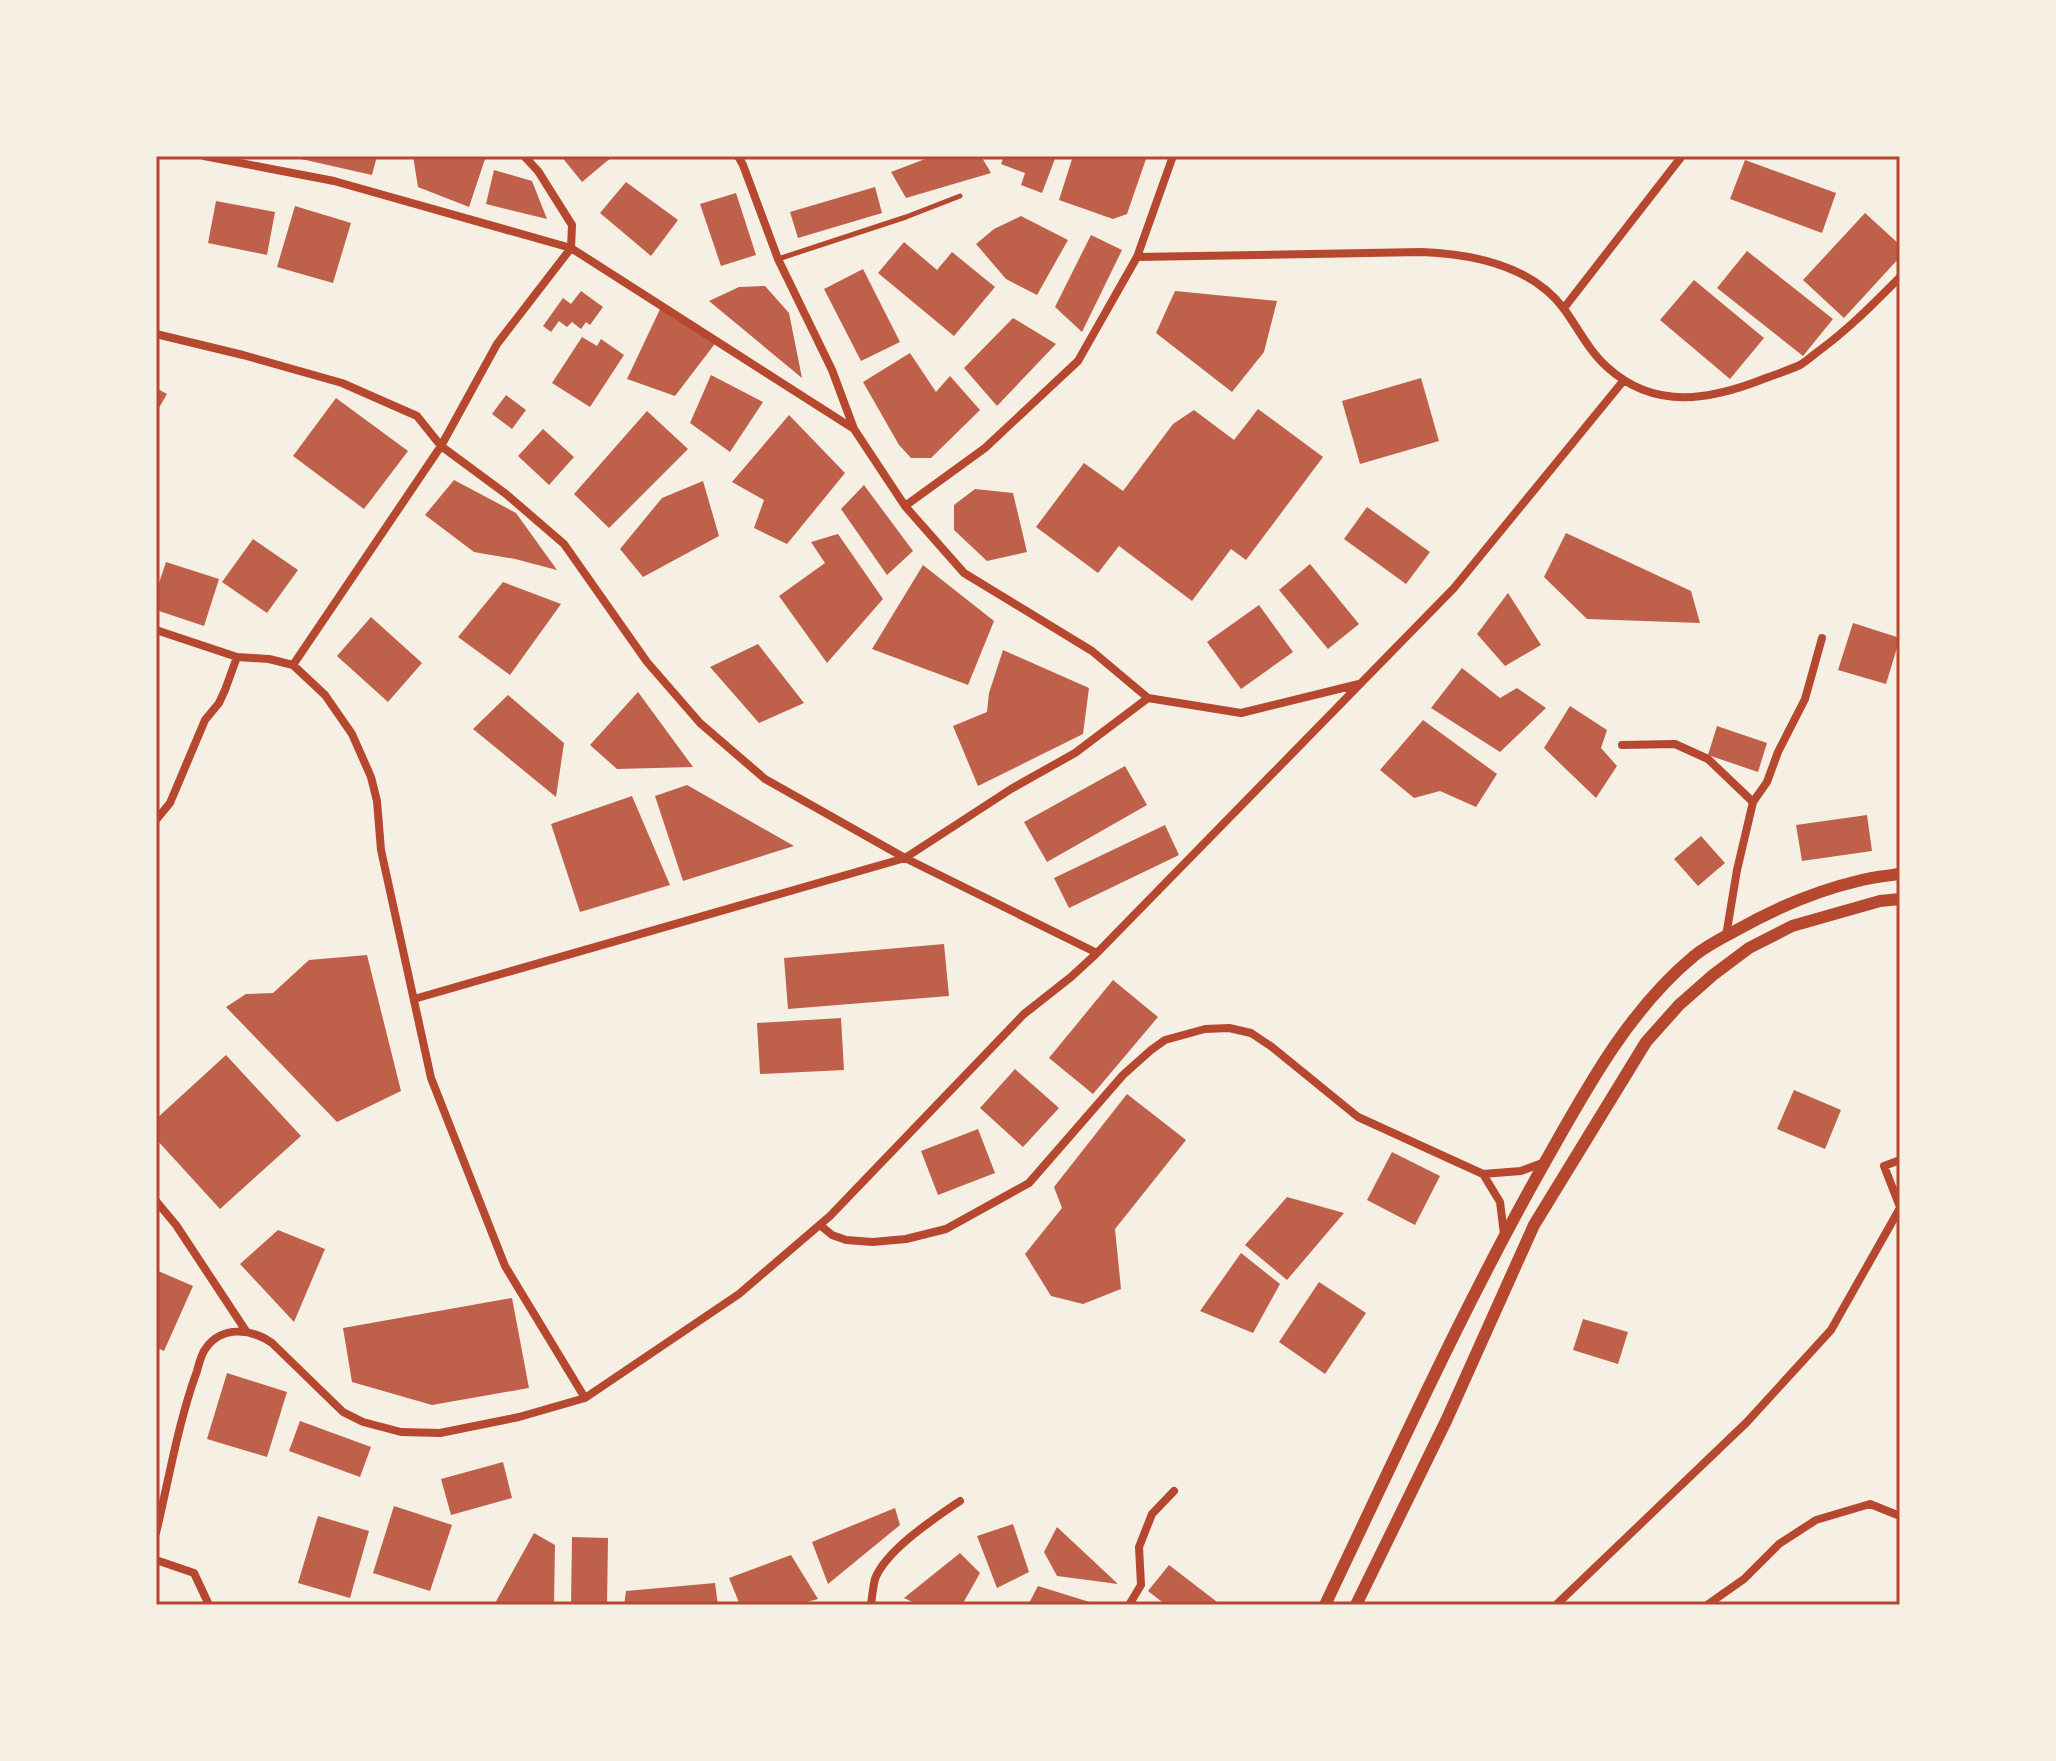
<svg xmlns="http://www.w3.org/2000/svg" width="2056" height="1761" font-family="'Fira Sans',sans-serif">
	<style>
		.building { fill: #bf614a }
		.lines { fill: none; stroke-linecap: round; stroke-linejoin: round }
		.service { stroke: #b5482f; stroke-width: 5 }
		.minor { stroke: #b5482f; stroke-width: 8 }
		.secondary { stroke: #b5482f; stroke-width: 12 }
		.neatline { fill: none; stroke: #b5482f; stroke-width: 3 }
	</style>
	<rect width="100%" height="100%" fill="#f6efe4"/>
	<path class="building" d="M288 156H377L372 175Z
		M413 156H486L469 207 418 187Z
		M561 156H613L582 182Z
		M933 156H981L991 173 906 198 891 172Z
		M1004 156H1056L1042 193 1021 185 1025 173 1001 164Z
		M1073 156H1147L1127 214 1113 219 1059 200Z
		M1745 160 1836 193 1822 233 1730 199Z
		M494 170 532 181 547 219 486 204Z
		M626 182 678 220 651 256 600 213Z
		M875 187 882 213 798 238 790 212Z
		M736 193 756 255 721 266 700 204Z
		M216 201 275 212 267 255 208 243Z
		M295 206 351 223 333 283 277 267Z
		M1865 213 1900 245V257L1844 318 1803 280Z
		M1021 216 1068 240 1037 295 1006 279 976 244 994 229Z
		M1091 235 1122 250 1082 332 1055 307Z
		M904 242 937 270 952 252 995 287 954 336 878 273Z
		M1747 251 1833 319 1803 356 1717 288Z
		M863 269 900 342 861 361 824 289Z
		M1694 280 1764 338 1730 379 1660 320Z
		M765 286 789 313 802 378 709 301 739 287Z
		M581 291 603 307 590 325 586 322 581 329 572 322 567 327 559 321 551 332 543 326 563 298 571 304Z
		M1175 291 1277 301 1264 352 1232 392 1156 333Z
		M662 305 717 341 675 396 627 379Z
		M1013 318 1056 344 997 406 964 368Z
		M582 337 597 346 601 339 624 355 590 407 552 383Z
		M910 353 936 392 950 376 980 410 931 458H911L899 445 863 382Z
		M711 375 763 402 730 452 690 423Z
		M1421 378 1439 441 1360 464 1342 401Z
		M156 388 167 394 156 413Z
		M506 395 526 410 512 429 492 414Z
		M336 398 408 451 364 509 293 456Z
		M1258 409 1323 457 1246 560 1231 549 1192 601 1119 546 1098 573 1036 527 1084 463 1123 491 1173 424 1194 410 1234 440Z
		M647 411 688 449 609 528 574 494Z
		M789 415 845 473 787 544 754 528 764 500 732 482Z
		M543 429 574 457 549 485 518 456Z
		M454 480 516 513 557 570 515 559 474 552 425 515Z
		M703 481 719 536 643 577 620 549 662 498Z
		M864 485 913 551 887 575 841 509Z
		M975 489 1013 493 1027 552 987 561 954 530V505Z
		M1367 507 1430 552 1406 584 1344 539Z
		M1566 533 1691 591 1700 623 1587 619 1544 577Z
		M838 534 883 599 827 663 779 596 825 563 811 542Z
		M253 539 298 570 267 613 222 582Z
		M166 562 219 579 204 626 156 610V592Z
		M1310 564 1359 624 1328 649 1279 590Z
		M923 565 994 621 968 685 872 649Z
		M503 582 561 604 510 675 458 637Z
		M1508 593 1541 645 1505 666 1477 634Z
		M1259 605 1293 652 1241 689 1207 642Z
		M371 617 422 663 388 702 337 656Z
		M1853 623 1900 638 1886 684 1838 670Z
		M758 644 804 703 759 723 710 667Z
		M1003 650 1089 688 1083 734 978 786 953 726 987 712 989 693Z
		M1462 668 1500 698 1517 688 1546 708 1500 752 1431 708Z
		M638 692 693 767 617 769 590 745Z
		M508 695 564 743 556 797 473 729Z
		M1570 706 1607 730 1601 748 1617 766 1596 798 1544 748Z
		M1423 720 1497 774 1476 807 1440 791 1414 798 1380 770Z
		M1717 726 1767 743 1758 772 1708 755Z
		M1125 766 1147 805 1047 862 1024 822Z
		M687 785 794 846 683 881 655 796Z
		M632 796 670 885 580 912 551 824Z
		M1867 815 1872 851 1802 861 1796 825Z
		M1165 825 1179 855 1069 908 1054 878Z
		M1701 836 1725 863 1698 886 1674 859Z
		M944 944 949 996 788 1009 784 958Z
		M367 955 401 1091 337 1122 226 1007 246 994 273 993 309 960Z
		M1113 980 1158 1017 1093 1094 1049 1058Z
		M841 1018 844 1070 760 1074 757 1023Z
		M226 1055 301 1136 220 1209 156 1139V1119Z
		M1015 1069 1059 1108 1023 1147 980 1108Z
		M1794 1090 1841 1110 1825 1149 1777 1129Z
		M1127 1094 1186 1140 1115 1229 1121 1289 1083 1304 1051 1296 1025 1254 1062 1208 1054 1187Z
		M978 1129 995 1173 938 1195 921 1151Z
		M1392 1152 1440 1176 1415 1225 1367 1200Z
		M1287 1197 1344 1213 1287 1280 1245 1245Z
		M278 1230 325 1249 294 1322 240 1264Z
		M1241 1253 1280 1284 1253 1333 1200 1311Z
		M156 1270 193 1286 164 1351 156 1347Z
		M1319 1282 1366 1313 1325 1374 1279 1342Z
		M512 1298 529 1388 432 1405 352 1382 343 1328Z
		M1583 1319 1628 1332 1618 1364 1573 1350Z
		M227 1373 287 1392 267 1457 207 1439Z
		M300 1421 371 1447 360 1477 289 1451Z
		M503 1462 512 1498 451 1515 441 1479Z
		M394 1506 452 1525 430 1591 373 1573Z
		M895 1508 900 1525 828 1584 812 1542Z
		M318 1516 369 1531 350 1598 298 1583Z
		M1013 1524 1029 1572 997 1588 977 1536Z
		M1057 1527 1118 1584 1057 1576 1044 1552Z
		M534 1533 555 1545 554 1605H494Z
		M572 1537 608 1538 607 1605H571Z
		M960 1553 980 1573 962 1605H919L904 1598Z
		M791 1555 818 1599 796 1605H740L729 1578Z
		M1169 1565 1221 1605H1166L1148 1591Z
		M715 1583 718 1605H624L626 1591Z
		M1038 1586 1096 1604V1605H1028Z"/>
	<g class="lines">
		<path class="service" d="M778 259 906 217 960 196"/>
		<path class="minor" d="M204 156 334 181 571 248 854 429
			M738 156 743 165 778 259 832 370 854 429 905 506 964 573 1092 651 1148 698
			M1137 257 1422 252C1473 254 1532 266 1564 309 1578 328 1589 351 1607 367 1655 411 1711 400 1766 378 1777 374 1789 370 1800 365 1807 361 1813 355 1820 350 1850 328 1874 303 1900 277
			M1564 308 1682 156
			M156 334 243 355 342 383 417 416 441 446 506 494 564 544 647 662 700 723 765 779 905 858 1097 953
			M905 506 985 448 1078 361 1137 257 1173 156
			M156 630 237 657 269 659 293 665 325 695 352 734 371 777 377 801 381 850 431 1078 505 1266 585 1398
			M293 665 441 446 497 344 571 248 572 225 538 171 524 156
			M1148 698 1241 713 1359 684
			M1622 745 1675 744 1708 759 1753 802
			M156 820 170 803 205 720 219 703 225 690 237 657
			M1726 936 1737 870 1753 802 1767 782 1778 752 1805 699 1822 638
			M414 999 905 858 1011 789 1075 753 1148 698
			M1900 1160 1884 1166 1900 1207
			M1483 1174 1500 1202 1504 1234
			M156 1201 176 1225 246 1331
			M820 1225 832 1235 846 1240 873 1242 906 1239 946 1229 1029 1183 1123 1075 1151 1050 1165 1040 1205 1029 1229 1028 1251 1033 1272 1047 1358 1117 1483 1174 1521 1171 1545 1162
			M156 1533C169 1479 178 1423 197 1371 199 1364 201 1354 206 1348 222 1325 252 1329 272 1343L343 1412 363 1422 401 1432 440 1433 519 1417 585 1398 739 1294 830 1216 1024 1014 1071 977 1097 953 1454 588 1624 380
			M156 1560 194 1573 209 1605
			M871 1605C872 1597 873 1587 875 1579 886 1550 935 1518 960 1501
			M1129 1605 1141 1585 1139 1547 1152 1514 1174 1491
			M1556 1605 1747 1422 1831 1330 1900 1208
			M1707 1605 1744 1579 1779 1544 1816 1520 1870 1504 1900 1516"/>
		<path class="secondary" d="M1325 1605C1397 1454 1466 1301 1549 1155 1589 1084 1630 1009 1694 956 1706 946 1722 938 1735 931 1774 909 1815 891 1858 881 1872 877 1886 876 1900 874
			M1356 1605 1446 1421 1534 1225 1646 1042 1679 1005 1713 975 1749 948 1792 926 1880 901 1900 899"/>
	</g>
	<rect width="2056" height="1761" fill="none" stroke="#f6efe4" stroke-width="316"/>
	<rect x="158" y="158" width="1740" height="1445" class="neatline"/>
</svg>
